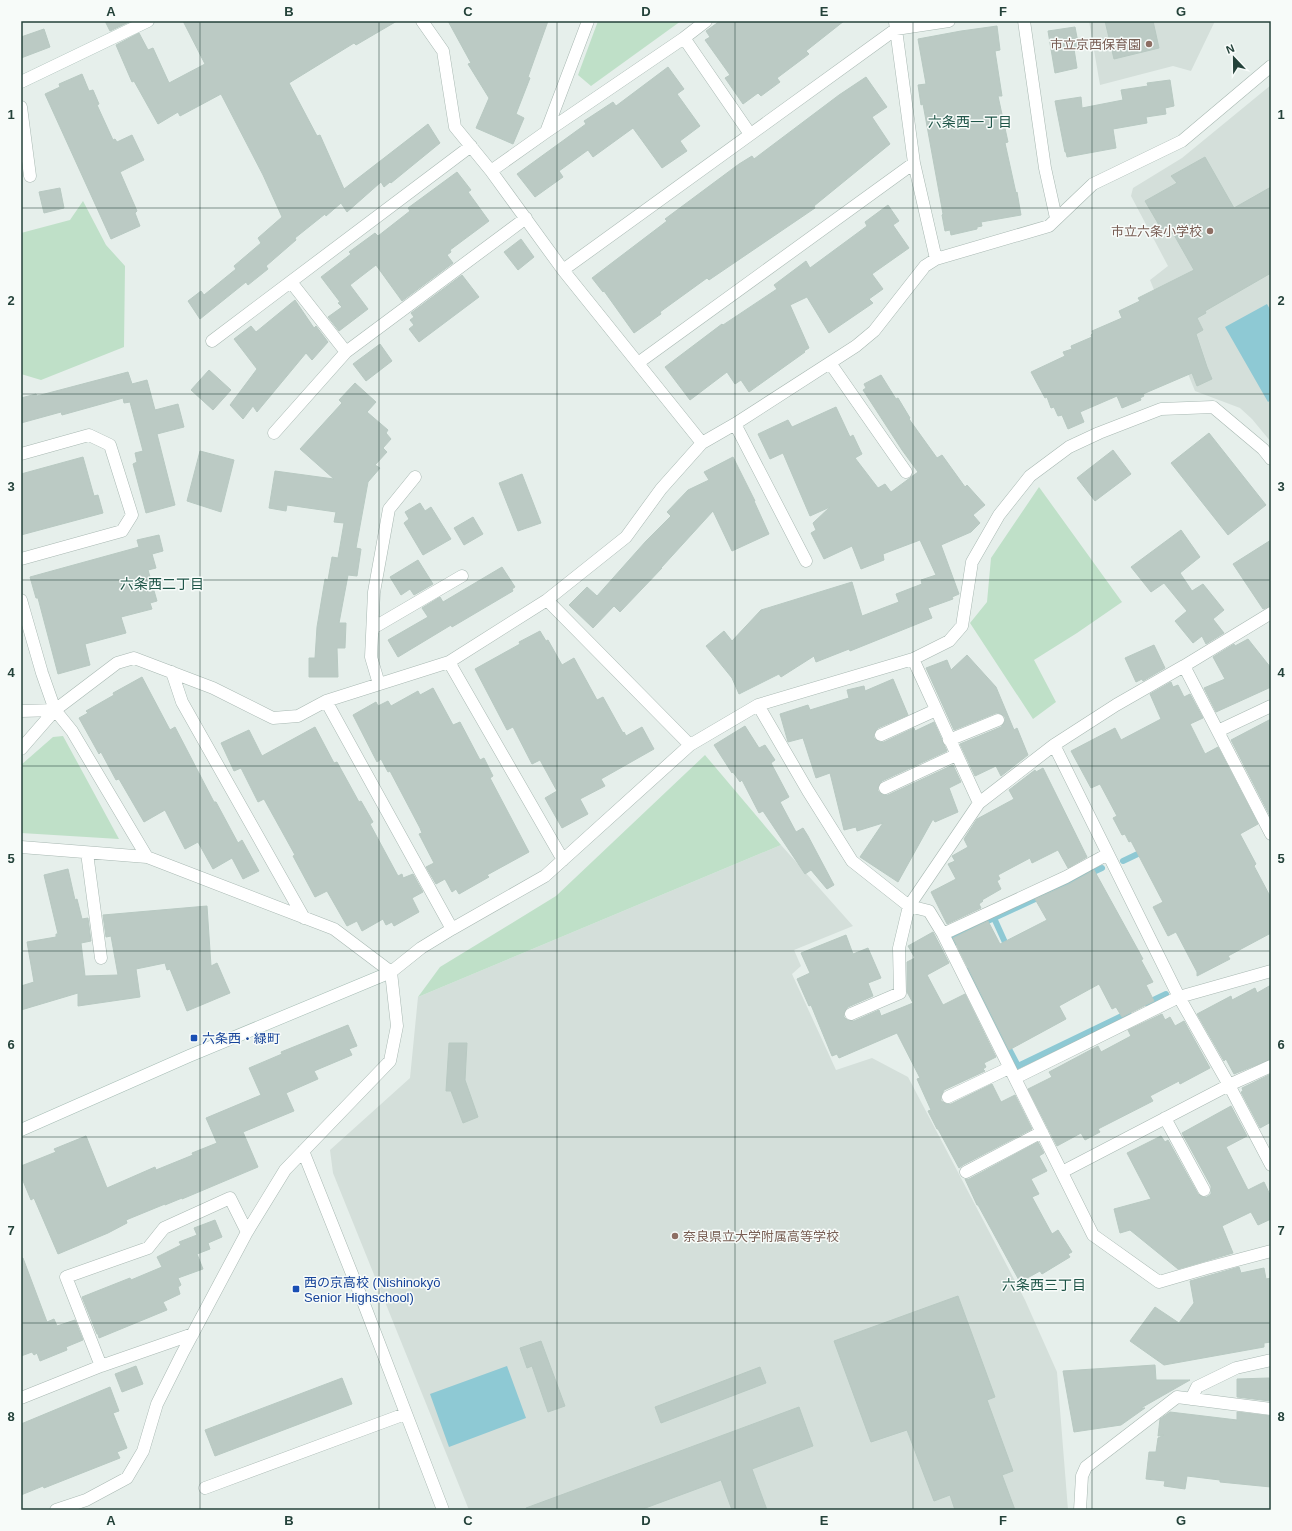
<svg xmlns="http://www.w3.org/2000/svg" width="1292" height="1531" font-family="Arial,'Noto Sans JP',sans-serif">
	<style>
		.built { fill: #d4dfda }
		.green { fill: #bfe0c8 }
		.water { fill: #8ec9d4 }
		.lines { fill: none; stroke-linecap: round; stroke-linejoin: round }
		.stream { stroke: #8ec9d4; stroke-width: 6 }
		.building { fill: #bbcac4; stroke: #b8c9c2 }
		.street-casing { stroke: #a8b8b2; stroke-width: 13 }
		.secondary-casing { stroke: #a4bbb3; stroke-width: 13 }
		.street { stroke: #fff; stroke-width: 12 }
		.secondary { stroke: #fff; stroke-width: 12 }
		.grid { fill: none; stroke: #24423a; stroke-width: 1; stroke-opacity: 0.55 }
		.education-dot { fill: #8d6e63; stroke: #f7fbf9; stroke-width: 1.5 }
		.transit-dot { fill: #1a4fb4; stroke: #f7fbf9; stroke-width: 1.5 }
		.labels { text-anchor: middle; stroke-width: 3; stroke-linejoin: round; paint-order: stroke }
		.education-label { font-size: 13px; fill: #785e54; stroke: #f7fbf9; text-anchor: end }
		.transit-label { font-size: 13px; fill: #164399; stroke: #f7fbf9; text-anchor: start }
		.neighbourhood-label { font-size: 14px; fill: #1f5548; stroke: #f7fbf9 }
		.neatline { fill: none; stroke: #24423a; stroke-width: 1.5 }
		.grid-label { font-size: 13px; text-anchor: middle; font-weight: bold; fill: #24423a }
	</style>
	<rect width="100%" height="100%" fill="#e6efeb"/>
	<path class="built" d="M1089 21H1215L1191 71 1173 66 1100 85Z
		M1271 85V442L1252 419 1240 408 1195 391 1150 280 1168 266 1131 196 1133 188 1182 158Z
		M781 845 853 926 794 950 801 966 792 974 836 1070 872 1058 908 1077 1025 1300 1057 1372 1068 1510H469L333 1173 330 1150 410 1078 418 997Z"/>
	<path class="green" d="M598 21H681L591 86 578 75Z
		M83 201 106 245 125 266 124 347 41 380 21 374V233L70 220Z
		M1039 487 1122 602 1077 633 1034 660 1056 702 1033 719 970 623 987 602 991 558Z
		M63 736 119 839 21 833V765L53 737Z
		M705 755 781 845 418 997 440 967 556 896Z"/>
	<path class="water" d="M1267 304 1271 311V400L1268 402 1225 327Z
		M507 1366 526 1418 449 1447 430 1394Z"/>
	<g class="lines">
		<path class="stream" d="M1123 861 1144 851
			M994 918 1008 949
			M954 943 951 938 1102 868
			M968 971 1018 1066 1128 1013
			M1147 1003 1166 994"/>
	</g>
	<path class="building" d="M105 21H131L110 31Z
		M183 21H397L356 45 354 43 289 83 317 136 320 135 344 189 428 124 440 143 391 183 390 182 384 187 381 182 347 212 341 203 326 216 325 214 295 238 296 240 266 266 268 269 248 285 246 282 200 319 188 301 201 291 204 295 236 269 234 266 261 243 258 238 282 217 263 175 221 94 180 116 178 112 158 124 134 81 132 82 116 45 139 33 148 50 153 48 169 83 205 64Z
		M448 21H548L528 77 530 78 516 114 524 118 513 144 476 128 489 98 468 64 471 63Z
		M720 21H844L806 51 809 54 777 78 780 82 761 96 758 93 743 104 725 78 730 75 705 40 710 37 706 31Z
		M1105 21H1153L1159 48 1114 59Z
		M997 26 1000 50 995 51 1002 96H998L1008 142 1005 143 1016 193 1017 192 1021 215 981 222 982 226 977 227V229L951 235 950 230 945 231 942 215 943 214 923 104 921 105 918 85 926 84 918 39 961 31Z
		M1075 27 1079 48 1074 49 1077 68 1055 73 1048 31Z
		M44 29 50 47 21 58V37Z
		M668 67 684 89 677 94 700 126 680 141 687 151 662 168 633 128 593 157 588 150 559 171 563 177 535 197 517 174 586 124 584 121 613 102 616 106Z
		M82 74 89 91 93 90 99 104 97 105 113 140 115 139 117 142 132 135 144 160 120 172 137 211 135 213 140 226 111 239 45 94 60 87 59 84Z
		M866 77 887 107 872 117 890 144 814 206 815 208 709 280 707 278 660 312 661 314 634 333 604 291 603 292 592 278 667 221 665 219 739 164 752 156 754 159 839 95Z
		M1170 80 1174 106 1165 108 1166 114 1146 117 1147 123 1113 129 1116 148 1067 157 1066 152H1065L1055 101 1081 97 1082 108 1123 100 1121 90 1148 86 1147 83Z
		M1205 157 1234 208 1271 187V273L1205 311 1206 313 1197 318 1203 330 1196 334 1207 367 1212 379 1197 386 1192 373 1143 394 1144 396 1140 398 1141 400 1122 408 1117 396 1080 412 1084 422 1068 429 1062 415 1058 416 1054 407 1051 408 1047 397 1045 398 1031 372 1065 356 1063 352 1072 349 1071 346 1092 337 1091 335 1093 333 1092 331 1122 318 1119 311 1140 301 1138 298 1194 270 1173 233 1166 237 1145 201 1177 183 1171 176Z
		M457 172 471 190 468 192 489 221 450 250 451 252 447 255 453 263 402 301 376 265 350 285 368 309 339 331 328 317 342 307 338 303 340 302 321 277 351 254 349 252 375 233 378 236 410 211 408 208Z
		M60 188 64 208 44 213 39 192Z
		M888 205 899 221 893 225 909 248 872 274 883 289 869 299 873 303 829 333 807 297 790 305 809 348 804 351 805 352 749 392 741 380 735 384 727 372 690 400 665 367 722 324 723 325 777 289 774 285 806 261 810 268 867 226 865 222Z
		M521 239 534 257 518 270 504 252Z
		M462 275 479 297 419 342 409 329 414 325 410 320 414 317 411 313Z
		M295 300 314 328 316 326 328 342 312 360 306 353 257 412 253 406 243 419 230 405 257 369 234 339 251 326 256 332Z
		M380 344 392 361 366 381 353 364Z
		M209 370 231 390 213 410 191 390Z
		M128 372 132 384 147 380 155 410 178 404 184 427 157 434 175 505 146 513 133 464 137 462 135 453 143 451 130 402 124 403 123 398 62 415 61 412 21 423V398L36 394 37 396Z
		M881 375 896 399 898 398 910 418 909 419 937 458 942 455 965 487 967 485 985 505 973 515 980 523 971 532 941 545 959 594 952 597 953 599 928 608 932 618 850 651 849 649 816 662 814 656 781 677 779 674 739 694 732 678 706 646 724 631 732 641 761 610 852 582 862 616 899 602 896 594 922 584 921 580 936 575 920 540 883 554 884 560 861 569 852 546 824 559 811 533 816 530 813 523 830 507 810 516 783 453 770 459 758 434 788 420 792 427 836 407 850 437 853 435 862 454 855 458 878 488 885 484 891 492 918 472 902 450 863 390 866 388 864 384Z
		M355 383 376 402 367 412 388 430 386 433 391 439 383 448 387 452 375 465 380 468 368 482 356 548 361 549 357 576 348 575 339 623H346L345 648H337L338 677H309V658H315L317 627 325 579 328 580 332 557 338 558 344 523 334 522 336 512 287 505 286 511 269 508 275 471 334 479 300 449 342 403 339 400Z
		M1209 433 1266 505 1228 535 1171 463Z
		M1113 450 1131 474 1095 501 1077 478Z
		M200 451 234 460 221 512 187 501Z
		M83 457 94 496 98 495 103 513 21 535V474Z
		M733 457 755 501H754L769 534 732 551 713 511 661 568H662L620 612 614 606 593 628 569 605 587 587 597 596 646 541 671 516 667 512 688 490 709 480 704 472Z
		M522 474 541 523 518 531 499 483Z
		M420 503 425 511 431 507 451 539 423 555 404 523 409 519 405 512Z
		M473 517 483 534 464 545 454 528Z
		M1181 530 1200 557 1180 573 1192 591 1203 584 1224 610 1213 619 1224 633 1206 644 1202 636 1193 643 1175 621 1187 611 1164 583 1151 592 1131 567Z
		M159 535 163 551 152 554 156 568 148 570 157 601 150 603 152 609 121 617 126 633 85 644 90 665 58 674 38 598H36L30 577 139 547 137 540Z
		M1271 540V606L1263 609 1233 564Z
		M418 560 433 584 414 595 410 589 401 595 390 577Z
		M502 567 515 587 512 589 513 591 452 627 451 625 398 657 388 640 428 617 422 608 440 597 443 602Z
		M540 631 546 641 548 640 562 665 574 658 597 700 603 697 623 733 624 732 626 736 642 727 654 749 601 779 605 786 580 799 588 814 562 828 545 798 557 791 540 760 532 764 513 727 507 730 475 669 520 644 519 642Z
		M1248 639 1271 668V687L1216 712 1204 688 1225 679 1213 657 1234 644 1235 646Z
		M1154 645 1165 668 1143 681 1142 679 1136 682 1125 658Z
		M967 655 996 687 1014 730 1017 728 1028 755 1001 776 996 766 975 776 960 744 1001 727 1005 721V717L999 713H996L954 730 926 668 947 660 951 670Z
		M142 677 170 730 175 727 214 802H216L238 843 242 840 259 871 243 879 232 858 213 869 198 842 185 849 165 810 144 822 119 779 116 780 101 752 99 754 79 718 88 713 86 711 114 695 113 693Z
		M893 679 908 715 878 728 874 734V738L880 742H884L914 728 915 731 934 722 947 751 882 781 878 787V791L884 795H888L953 765 961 782 949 788 958 812 935 822 933 819 898 882 860 857 883 823 857 831 856 827 844 830 830 773 816 778 803 738 788 742 780 714 808 705 810 710 849 698 847 690 864 686 865 691Z
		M1171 682 1173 687 1178 685 1184 697 1190 694 1203 718 1190 724 1205 754 1218 747 1258 824 1240 834 1256 864 1254 866 1271 898V933L1228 956 1230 959 1197 976V972L1176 932 1168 936 1153 907 1163 902 1131 841 1129 842 1125 834 1122 835 1113 818 1117 816 1100 784 1091 788 1071 751 1115 728 1121 740 1161 719 1150 694Z
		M433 688 453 725 460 722 480 760 484 758 493 776 490 778 529 852 487 875 489 877 459 894 456 889 452 892 445 879 436 884 426 867 434 863 419 834 422 833 420 828 390 771 388 772 381 759 377 762 353 715 376 702 378 706 388 701 391 706 418 691 420 695Z
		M1271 719V818L1231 740Z
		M745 726 759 748 765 745 775 760 771 763 789 797 780 802 796 832 803 828 808 836 834 885 827 889 811 870 805 874 763 811 759 813 742 780 740 782 733 772 732 773 714 745Z
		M315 727 334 763 337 762 359 802 361 801 373 822 370 824 398 876 402 874 403 878 413 874 423 892 412 898 419 912 394 926 392 922 386 925 383 919 362 931 357 921 347 926 327 891 315 897 293 856 295 855 264 799 258 802 241 768 234 771 221 743 249 730 262 756Z
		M1043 768 1087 857 1068 868 1058 850 1032 863 1030 858 998 875 1000 879 997 881 1001 889 982 900 983 901 979 904 981 908 947 924 931 892 956 879 948 864 955 861 952 856 968 847 964 839 977 819 1014 799 1009 790 1035 770 1036 772Z
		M68 869 75 900 77 899 82 919 88 918 91 941 81 943 85 976 118 975 111 936 106 937 103 915 207 906 211 966 217 963 230 993 187 1011 170 969 167 970 165 963 136 969 140 997 78 1006V993L21 1010V986L34 982 27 942 56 937V934H58L44 875Z
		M1094 870 1143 959 1141 960 1153 982 1146 985 1154 1001 1122 1017 1116 1007 1112 1009 1099 984 1059 1006 1066 1019 1009 1050 953 938 988 921 1000 944 1047 920 1035 899 1069 884Z
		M933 932 949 963 927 975 943 1005 965 994 996 1057 984 1063 986 1067 983 1069 985 1071 944 1090 941 1096V1101L947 1104H951L992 1084 1001 1102 1015 1095 1032 1129 963 1165 959 1168 938 1129H937L928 1111 931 1110 917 1079 920 1078 897 1033 839 1058 837 1054 832 1056 811 1005 809 1006 797 979 810 973 801 953 846 935 853 954 868 948 881 978 868 983 873 996 848 1007 844 1013V1017L847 1020 854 1021 879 1010 881 1016 913 1003 907 992V962L915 958 908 946Z
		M1271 985V1059L1234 1074 1226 1059 1224 1061 1197 1014 1231 996 1232 1000 1255 988 1257 993Z
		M1162 1014 1165 1020 1170 1017 1175 1026 1184 1021 1210 1068 1180 1084 1179 1081 1150 1096 1153 1101 1098 1129 1100 1132 1085 1140 1081 1133 1057 1146 1028 1089 1052 1077 1049 1072 1098 1046 1101 1052 1131 1036 1128 1030Z
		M348 1025 357 1046 349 1049 352 1055 314 1071 318 1079 286 1093 294 1111 243 1132 258 1167 182 1199V1198L165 1205V1204L126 1220 127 1223 108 1233 58 1254 34 1198 31 1200 21 1176V1166L56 1152 54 1149 86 1136 107 1188 155 1167 156 1170 193 1155 192 1153 217 1143 206 1118 261 1095 249 1068 282 1054 281 1052Z
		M449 1043H467L465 1080 478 1117 463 1123 451 1091H446Z
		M1271 1074V1122L1260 1128 1241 1092 1243 1091 1242 1088Z
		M1231 1106 1247 1136 1226 1147 1248 1190 1264 1182 1271 1197V1219L1258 1225 1251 1212 1222 1226 1233 1253 1178 1269 1130 1230 1120 1233 1114 1209 1151 1199 1127 1153 1161 1136 1165 1142 1168 1140 1198 1194 1203 1197H1207L1211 1194V1186L1182 1133Z
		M1038 1142 1044 1153 1039 1156 1047 1171 1031 1179 1039 1194 1032 1197 1052 1234 1058 1230 1072 1252 1068 1254 1070 1257 1042 1274 1040 1271 1020 1282 978 1205H977L965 1179H969Z
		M215 1220 222 1237 208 1243 210 1249 197 1254 203 1269 178 1278 181 1285 178 1287 180 1294 163 1302 167 1310 99 1338 98 1334H97L82 1297 130 1278 131 1280 162 1267 157 1257 181 1245 179 1242 197 1235 194 1228Z
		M21 1258H23L47 1322 54 1319 57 1326 75 1320 83 1340 66 1347 67 1350 40 1361 37 1353 34 1355 32 1352 21 1356Z
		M1239 1267 1241 1273 1264 1268 1266 1279 1271 1278V1342L1264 1343V1347L1164 1365 1130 1341 1155 1307 1179 1323 1194 1303 1190 1281Z
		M958 1296 995 1397 987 1400 1013 1471 1002 1475 1015 1510H955L950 1495 934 1501 907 1430 871 1442 834 1341Z
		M541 1341 565 1406 548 1412 532 1366 527 1368 520 1348Z
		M1155 1365 1156 1380H1190L1141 1408H1145L1121 1425 1074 1432 1063 1371Z
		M136 1366 143 1384 122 1392 115 1374Z
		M760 1367 766 1383 661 1423 655 1407Z
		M342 1378 352 1404 215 1456 205 1430Z
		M1269 1378 1270 1401 1237 1397V1379Z
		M110 1387 119 1411 113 1413 127 1448 117 1452 120 1458 44 1488 43 1486 21 1495V1424Z
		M799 1407 813 1446 752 1469 767 1510H732L721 1480 640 1510H526V1508Z
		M1170 1412 1237 1420V1412L1270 1416 1271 1487 1220 1482V1480L1187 1476 1185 1489 1164 1486 1165 1481 1146 1479 1149 1452H1156L1158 1438 1164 1435 1158 1436 1160 1419Z"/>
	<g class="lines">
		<defs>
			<path id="street" d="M422 21 443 51 455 127 491 171 563 270 702 443
				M1024 21 1045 168 1056 218
				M895 22 914 163 936 259
				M684 38 750 134
				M21 107 30 176
				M546 132 588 21
				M491 171 546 132 684 38 706 21
				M563 270 896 29 949 21
				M291 282 346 352
				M212 341 471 146
				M638 363 914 163
				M830 363 906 472
				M735 424 806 561
				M274 433 346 352 526 218
				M21 454 89 435 110 445 132 515 122 531 21 559
				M21 600 42 673 55 710 72 731 147 857
				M373 628 462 576
				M913 659 979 803
				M449 662 563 860
				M1184 666 1271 834
				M172 672 182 702 304 918
				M379 684 371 657 374 592 389 509 415 477
				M326 701 452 929
				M758 705 808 791 852 861 909 906 979 803 1054 745 1116 705 1184 666 1271 613
				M21 711 55 710 117 663 134 658 213 688 273 718 298 716 326 701 449 662 547 600
				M1218 731 1271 706
				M881 735 936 710
				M949 740 998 720
				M690 745 547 600 626 537 661 489 702 443 735 424 856 346 874 331 925 266 936 259 1049 226 1093 184 1182 141 1271 66
				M1054 745 1179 997 1229 1085 1271 1165
				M21 749 55 710
				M885 788 956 755
				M21 847 147 857 334 929 391 972 397 1026 390 1061 285 1170 247 1232 182 1354 157 1404 143 1451 127 1478 86 1500 56 1510
				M87 853 101 958
				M943 934 1066 877 1108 854
				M391 972 421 948 452 929 545 876 690 745 758 705 913 659 949 641 962 626 972 562 999 515 1030 476 1069 447 1099 433 1161 409 1213 407 1263 449 1271 459
				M851 1014 900 993 899 948 909 906 929 911 943 934 1093 1235 1159 1282 1207 1268 1271 1251
				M1015 1078 1179 997 1271 971
				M948 1097 1009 1068
				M1165 1118 1204 1190
				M303 1151 364 1304 443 1510
				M966 1172 1042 1132
				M1062 1172 1229 1085 1271 1066
				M101 1366 66 1277 148 1248 164 1228 230 1198 247 1232
				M21 1398 101 1366 193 1334
				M1191 1399 1197 1387 1236 1368 1271 1360
				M205 1488 405 1414
				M1080 1510 1082 1476 1086 1467 1177 1397 1271 1409"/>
			<path id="secondary" d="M21 82 148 21
				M21 1130 189 1056 391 972"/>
		</defs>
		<use href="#street" class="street-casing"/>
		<use href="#secondary" class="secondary-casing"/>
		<use href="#street" class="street"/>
		<use href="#secondary" class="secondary"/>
	</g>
	<path class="grid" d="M200 21V1510M379 21V1510M557 21V1510M735 21V1510M913 21V1510M1092 21V1510M21 208H1271M21 394H1271M21 580H1271M21 766H1271M21 951H1271M21 1137H1271M21 1323H1271"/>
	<g class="education-dot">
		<circle cx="1149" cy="44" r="4"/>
		<circle cx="1210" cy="231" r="4"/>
		<circle cx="675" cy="1236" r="4"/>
	</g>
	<g class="transit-dot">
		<rect x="190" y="1034" width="8" height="8" rx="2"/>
		<rect x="292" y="1285" width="8" height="8" rx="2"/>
	</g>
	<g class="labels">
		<g class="education-label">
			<text x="1141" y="49">市立京西保育園</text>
			<text x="1202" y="236">市立六条小学校</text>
			<text x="683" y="1241" text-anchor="start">奈良県立大学附属高等学校</text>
		</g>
		<g class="transit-label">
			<text x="202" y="1043">六条西・緑町</text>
			<text x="304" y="1287">西の京高校 (Nishinokyō<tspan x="304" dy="15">Senior Highschool)</tspan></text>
		</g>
		<g class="neighbourhood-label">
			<text x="970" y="127">六条西一丁目</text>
			<text x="162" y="589">六条西二丁目</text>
			<text x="1044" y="1290">六条西三丁目</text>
		</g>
	</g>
	<rect width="1292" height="1531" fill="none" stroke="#f7fbf9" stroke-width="44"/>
	<g transform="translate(1234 58) rotate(338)" stroke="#f7fbf9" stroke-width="3" paint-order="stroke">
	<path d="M0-3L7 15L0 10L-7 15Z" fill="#24423a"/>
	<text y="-6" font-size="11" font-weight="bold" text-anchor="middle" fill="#24423a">N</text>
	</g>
	<rect x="22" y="22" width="1248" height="1487" class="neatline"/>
	<g class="grid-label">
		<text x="111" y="16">A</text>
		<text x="289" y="16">B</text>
		<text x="468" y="16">C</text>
		<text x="646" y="16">D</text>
		<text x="824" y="16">E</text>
		<text x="1003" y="16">F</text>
		<text x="1181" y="16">G</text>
		<text x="11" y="119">1</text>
		<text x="1281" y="119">1</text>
		<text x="11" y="305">2</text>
		<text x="1281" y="305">2</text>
		<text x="11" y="491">3</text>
		<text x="1281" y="491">3</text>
		<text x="11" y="677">4</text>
		<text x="1281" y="677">4</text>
		<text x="11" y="863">5</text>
		<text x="1281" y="863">5</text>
		<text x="11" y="1049">6</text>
		<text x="1281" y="1049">6</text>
		<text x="11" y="1235">7</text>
		<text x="1281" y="1235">7</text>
		<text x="11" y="1421">8</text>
		<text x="1281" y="1421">8</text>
		<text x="111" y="1525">A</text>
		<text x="289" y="1525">B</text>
		<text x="468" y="1525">C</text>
		<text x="646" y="1525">D</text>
		<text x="824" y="1525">E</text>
		<text x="1003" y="1525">F</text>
		<text x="1181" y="1525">G</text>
	</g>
</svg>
